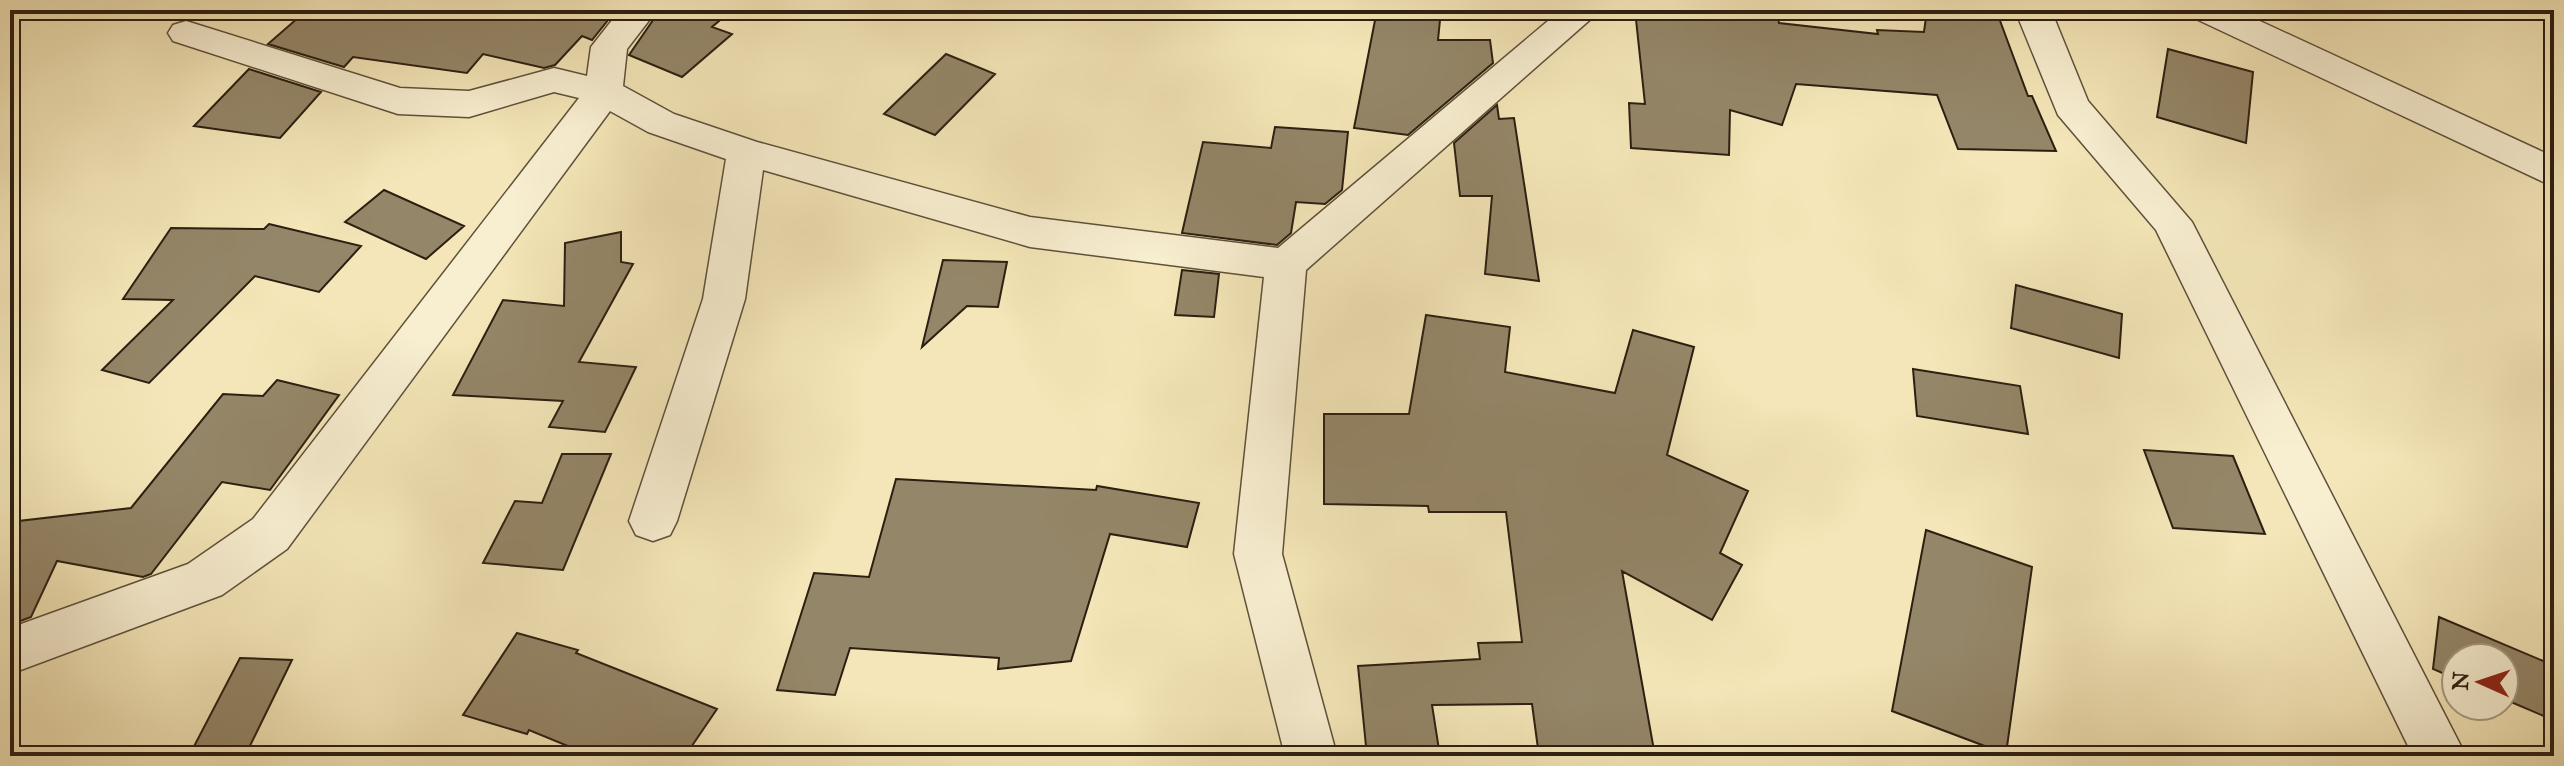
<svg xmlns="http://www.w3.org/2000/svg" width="2564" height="766" font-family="'IM FELL Great Primer',serif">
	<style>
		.building { fill: #948668; stroke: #2c1f11; stroke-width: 2 }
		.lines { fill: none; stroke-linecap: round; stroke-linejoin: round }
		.minor-casing { stroke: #5e513b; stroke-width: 3 }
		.minor { fill: #f8efd1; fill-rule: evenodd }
	</style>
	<rect width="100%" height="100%" fill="#f4e6b8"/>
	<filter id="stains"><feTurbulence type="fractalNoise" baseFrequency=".0025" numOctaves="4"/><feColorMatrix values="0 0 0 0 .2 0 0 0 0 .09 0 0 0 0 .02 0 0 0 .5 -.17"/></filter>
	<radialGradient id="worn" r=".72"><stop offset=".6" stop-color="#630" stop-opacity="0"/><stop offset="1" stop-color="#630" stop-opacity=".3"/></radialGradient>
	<path class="building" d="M307 10H616L592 40 582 36 555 65 544 68 483 54 467 73 353 57 344 67 268 44Z
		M660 10H732L712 27 732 34 682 77 629 55Z
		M1377 10H1441L1438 40H1490L1493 63 1408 135 1354 128Z
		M1635 10H1777L1779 23 1878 34 1877 30 1924 32 1927 10H1996L2028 96H2032L2056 151 1958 149 1937 95 1796 84 1782 125 1730 110 1729 155 1631 148 1629 103 1645 104Z
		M2168 49 2253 72 2246 143 2157 117Z
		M946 54 995 74 935 135 884 114Z
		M249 69 321 92 280 138 194 126Z
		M1497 105 1499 119 1514 118 1539 281 1485 274 1492 196H1460L1454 143Z
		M1275 127 1348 132 1342 190 1325 204 1296 202 1291 233 1277 245 1182 233 1203 142 1271 148Z
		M384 190 464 226 426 259 345 222Z
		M269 224 361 246 319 292 255 276 149 383 102 370 173 300 123 299 171 228 264 229Z
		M621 232V262L633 264 579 362 636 367 605 432 549 427 563 401 453 395 503 300 564 306 565 243Z
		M943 260 1007 262 998 307 967 306 922 347Z
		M1182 270 1219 274 1214 317 1175 315Z
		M2016 285 2122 314 2119 358 2011 328Z
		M1426 315 1510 327 1505 372 1615 393 1633 330 1694 347 1667 455 1748 491 1720 553 1742 565 1712 620 1622 571 1655 756H1539L1532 704 1432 705 1440 756H1367L1358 666 1480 659 1478 643 1522 642 1506 512H1429L1428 506 1324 504V414H1409Z
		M1913 369 2020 386 2028 434 1917 416Z
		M277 380 339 395 270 490 222 482 151 574 143 577 57 561 31 617 10 625V522L131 508 223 394 263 396Z
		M2144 450 2233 456 2265 534 2173 528Z
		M562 454H611L563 570 483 563 515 501 542 503Z
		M896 479 1096 490 1097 486 1199 503 1187 547 1110 534 1071 661 998 669 999 658 850 648 835 695 777 690 814 573 869 577Z
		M1926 530 2032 567 2006 754 1892 711Z
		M2439 617 2548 663 2546 717 2504 699V658H2456V679L2433 669Z
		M517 633 578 650 576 653 717 709 685 756H592L529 730 527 734 463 715Z
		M240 658 292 660 245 756H189Z"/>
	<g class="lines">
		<defs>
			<path id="minor" d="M620 10H657L627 49 623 86 674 114 757 142 1030 217 1278 248 1561 10H1601L1306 270 1282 554 1337 756H1285L1234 554 1264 277 1030 247 763 170 745 299 677 521 670 535 653 541 636 535 629 521 703 299 726 159 648 132 610 111 287 549 222 595 10 674V628L188 564 253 519 579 98 554 92 469 117 398 114 173 41 168 33 173 25 186 21 199 25 400 88 469 91 554 68 587 76 591 47Z
				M2015 10H2051L2088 101 2192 222 2466 756H2413L2156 230 2058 115Z
				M2188 10H2236L2554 157V187L2194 18Z"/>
		</defs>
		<use href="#minor" class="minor-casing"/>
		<use href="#minor" class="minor"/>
	</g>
	<rect width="2564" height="766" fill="none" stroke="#f4e6b8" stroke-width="40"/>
	<rect x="12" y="12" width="2540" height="742" fill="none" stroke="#2c1f11" stroke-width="4"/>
	<rect x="20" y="20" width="2524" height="726" fill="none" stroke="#2c1f11" stroke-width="2"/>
	<g transform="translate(2480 682) rotate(273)"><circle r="38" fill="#f8efd1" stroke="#a69c84" stroke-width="2"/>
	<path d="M0-6L14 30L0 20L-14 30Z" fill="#8f2418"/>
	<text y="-12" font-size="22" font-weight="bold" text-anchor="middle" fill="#2c1f11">N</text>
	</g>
	<rect width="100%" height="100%" filter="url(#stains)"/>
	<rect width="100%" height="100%" fill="url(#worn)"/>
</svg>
